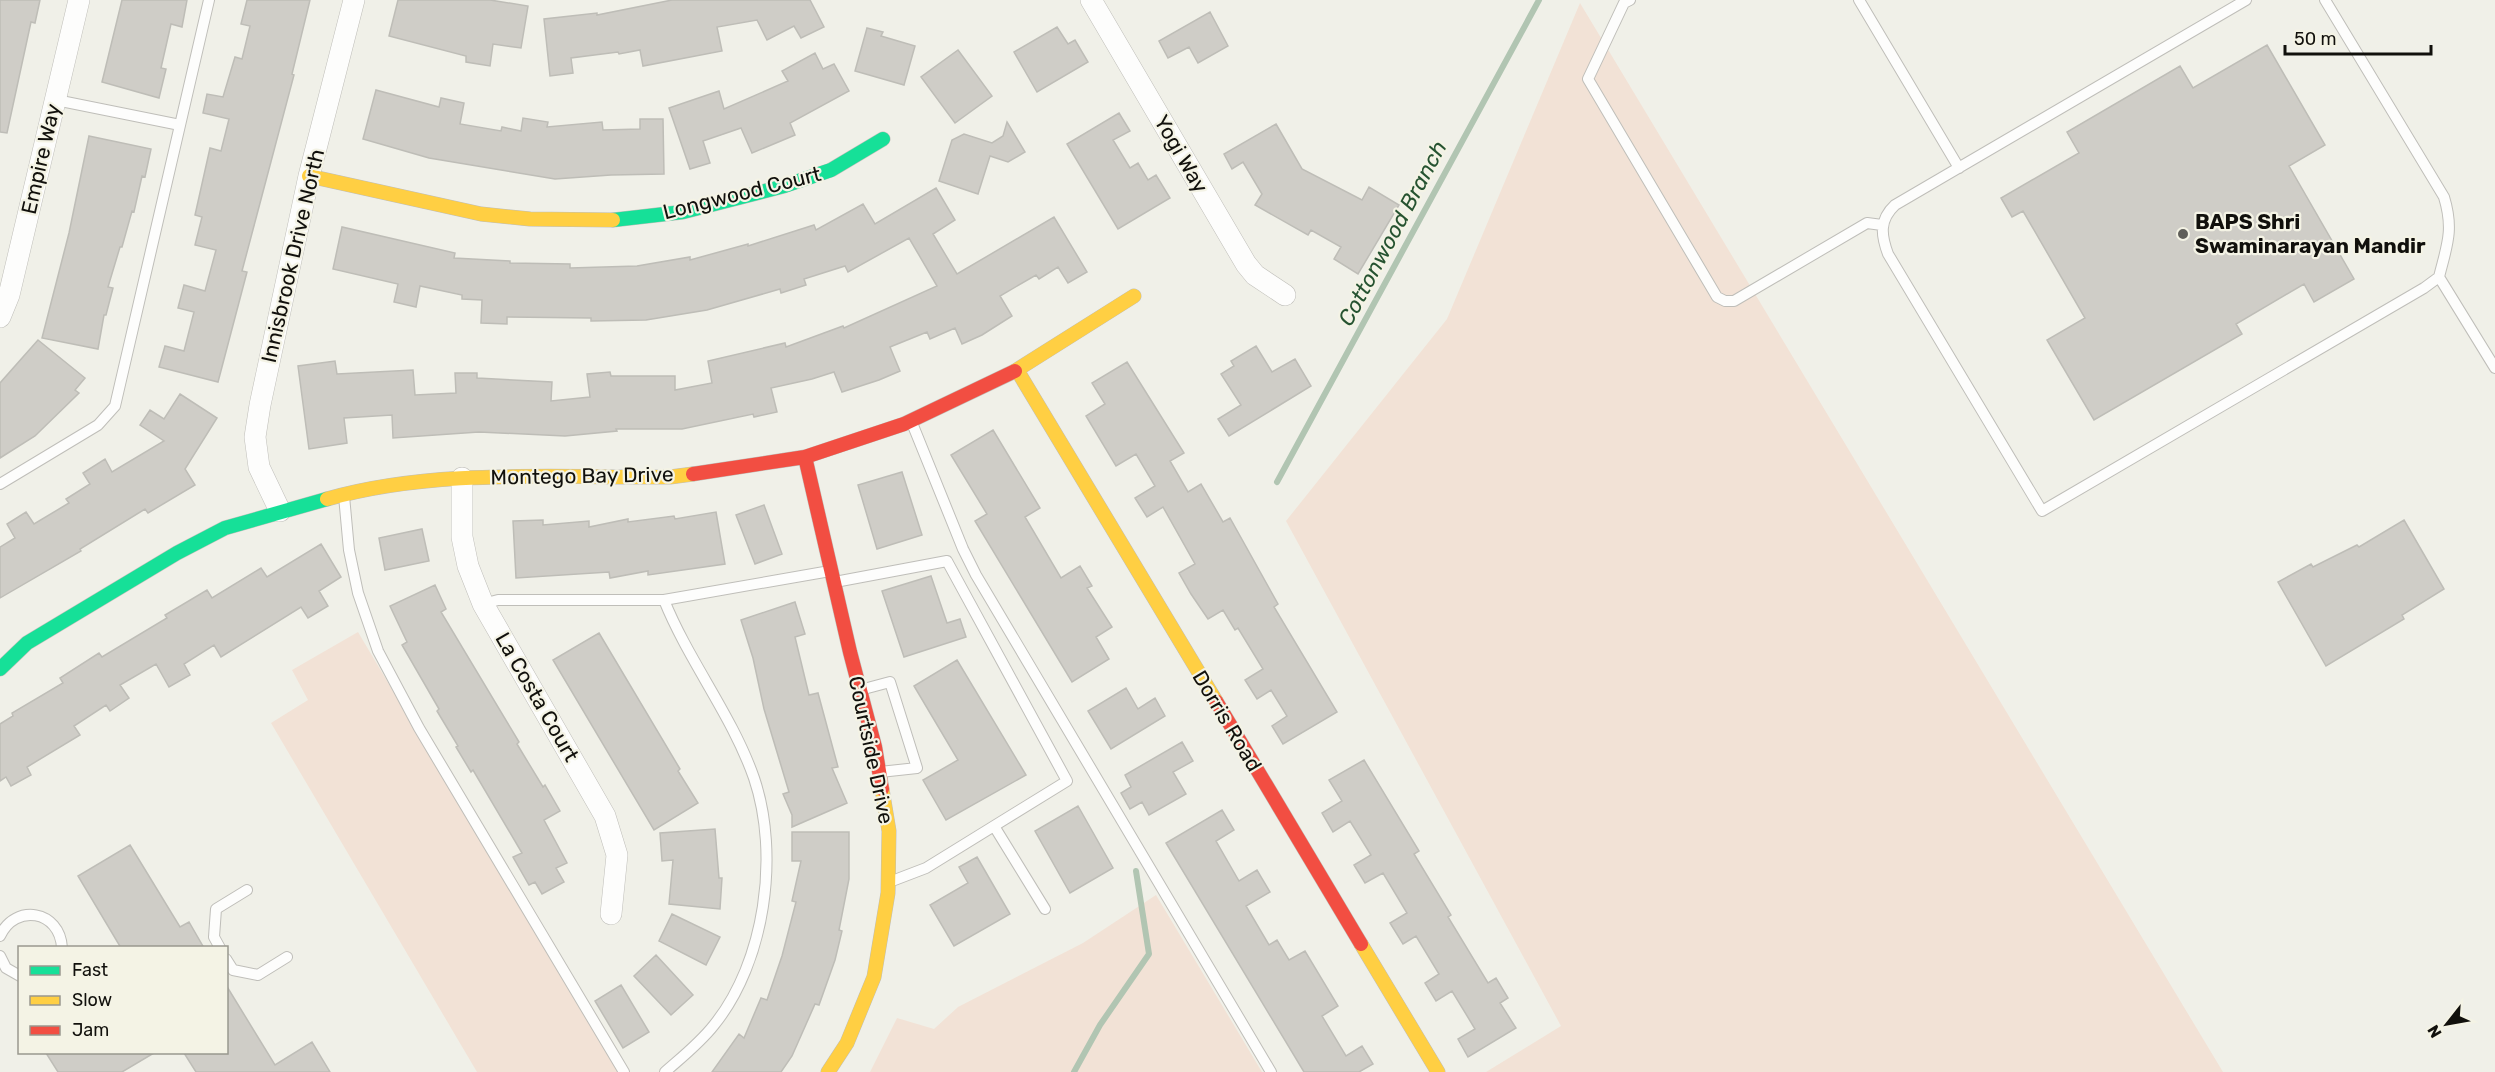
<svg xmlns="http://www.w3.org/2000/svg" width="2495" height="1072" font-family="Rubik,sans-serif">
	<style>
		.green { fill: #f2e2d6 }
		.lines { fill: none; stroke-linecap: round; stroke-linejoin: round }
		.stream { stroke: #b1c5b2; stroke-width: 6 }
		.building { fill: #cfcdc7; stroke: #bebdb7; stroke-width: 1.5 }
		.lane-casing { stroke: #bfbeb9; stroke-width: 12 }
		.street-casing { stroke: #bfbeb9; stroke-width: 22 }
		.fast-casing { stroke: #bfbeb9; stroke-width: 15 }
		.slow-casing { stroke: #bfbeb9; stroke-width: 15 }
		.jam-casing { stroke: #bfbeb9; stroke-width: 15 }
		.lane { stroke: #fdfdfc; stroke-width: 10 }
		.street { stroke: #fdfdfc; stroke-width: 21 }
		.fast { stroke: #16e098; stroke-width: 14 }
		.slow { stroke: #ffcf43; stroke-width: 14 }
		.jam { stroke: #f24e42; stroke-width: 14 }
		.poi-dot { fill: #5f5e59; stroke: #f4f3e5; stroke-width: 2 }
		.labels { text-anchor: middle; stroke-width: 4.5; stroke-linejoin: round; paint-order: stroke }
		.street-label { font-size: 21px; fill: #11100c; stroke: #f4f3e5 }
		.poi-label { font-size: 21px; font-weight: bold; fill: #11100c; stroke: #f4f3e5; text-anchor: start }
		.water-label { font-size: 22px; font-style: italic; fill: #265331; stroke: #f4f3e5 }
	</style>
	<rect width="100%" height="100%" fill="#f0f0e8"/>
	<path class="green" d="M1580 3 2223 1072H1486L1561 1026 1286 521 1447 319Z
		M358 632 619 1072H477L271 723 308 700 292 670Z
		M1156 895 1262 1072H870L897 1018 934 1029 958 1007 1083 943Z"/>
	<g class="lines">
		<path class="stream" d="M1277 482 1539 0
			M1074 1072 1100 1025 1149 954 1136 871"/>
	</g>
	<path class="building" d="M0 0H40L35 23 31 22 7 133 0 132Z
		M122 0H187L182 27 171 24 161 68 166 69 159 98 102 82Z
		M247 0H310L292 74 294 75 242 271 247 272 218 382 159 367 165 346 184 351 194 312 178 308 184 285 205 291 216 250 195 245 202 217 195 215 210 148 221 151 229 119 203 113 207 94 223 97 235 57 242 59 250 26 241 24Z
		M398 0H490L528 6 521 48 493 44 490 66 466 62V56L389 36Z
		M672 0H810L824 27 801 38 794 26 767 40 757 20 717 27 722 51 643 66 640 50 619 54 618 52 571 58 573 73 550 76 544 19 597 13V15Z
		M1210 12 1228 46 1198 63 1189 47 1168 58 1159 41Z
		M1057 27 1068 44 1075 40 1088 62 1037 92 1014 52Z
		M867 28 883 32 881 36 915 46 904 85 855 71Z
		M2267 45 2325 145 2289 166 2354 279 2314 302 2304 284 2236 324 2242 334 2094 420 2047 340 2085 318 2023 211 2012 217 2001 198 2079 153 2067 132 2180 66 2193 88Z
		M958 50 992 96 955 123 921 77Z
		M815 53 823 69 834 64 849 91 790 123 795 135 752 153 741 128 703 141 710 163 690 169 669 108 719 91 724 109 788 81 782 71Z
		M376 90 439 107 441 98 464 103 460 124 501 131 502 127 521 131 523 118 548 122 547 127 602 122 603 130 640 129V119H663L664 174 611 175 555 179 429 158 363 139Z
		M1119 113 1130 131 1113 140 1130 168 1138 163 1148 180 1156 175 1170 198 1118 229 1067 144Z
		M1007 122 1025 152 1008 162 990 156 978 194 939 181 952 140 964 134 992 143 1003 136Z
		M1276 124 1302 169 1362 200 1369 187 1399 205 1358 274 1334 259 1341 247 1311 230 1308 235 1255 205 1262 194 1243 162 1232 169 1224 154Z
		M89 136 151 149 145 177 142 176 134 212 132 211 122 247H120L108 287 113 288 106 315H104L98 349 42 338 69 233Z
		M936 188 955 220 933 234 957 274 1054 217 1087 272 1068 283 1058 267 1039 279 1036 275 1000 296 1012 316 982 335 962 344 955 328 930 339 927 332 890 347 900 371 879 380 842 392 834 372 812 379 771 388 777 412 754 417 753 414 682 429H616L617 431 565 436 479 432 393 438 392 415 344 418 347 443 309 449 298 366 335 361 337 374 413 370 415 395 456 393 455 373H477V378L552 382 551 401 590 397 587 374 610 372 611 376H675V390L712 383 708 361 785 343 786 347 843 326 844 328 937 286 909 238 848 272 845 266 804 279 806 285 781 293 780 289 707 310 646 320 591 321V318L507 317V324L481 323 482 300 462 299V295L420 286 416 307 394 302 398 284 333 269 342 227 455 253 454 258 510 261V263L570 264V268L637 266 690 257V260L748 244V246L814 225 816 230 863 204 875 224Z
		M38 340 85 378 75 390 79 393 35 436 0 458V383Z
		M1256 346 1272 372 1295 359 1311 386 1229 436 1218 419 1241 405 1221 374 1234 366 1231 361Z
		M1127 362 1184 453 1170 461 1188 492 1201 484 1223 522 1230 518 1278 604 1274 607 1337 712 1283 744 1272 726 1287 716 1271 690 1257 699 1245 680 1263 669 1238 628 1235 630 1223 610 1208 619 1191 594 1179 573 1195 564 1163 507 1147 517 1135 498 1155 486 1136 454 1116 466 1086 416 1105 404 1092 383Z
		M180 394 217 418 185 469 195 485 148 513 145 509 80 549 81 551 0 598V547L15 538 7 524 26 512 34 524 69 503 66 499 90 484 83 473 105 459 112 472 164 441 140 425 150 410 164 419Z
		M993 430 1040 508 1025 517 1061 578 1080 566 1092 586 1087 588 1112 627 1096 637 1109 659 1072 682 975 521 987 514 951 455Z
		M902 472 922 535 877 549 858 485Z
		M764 505 782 554 755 564 736 515Z
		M716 512 725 564 648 575V571L610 578 609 572 516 578 513 521 543 520V525L589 521V527L628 519V522L674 516 675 519Z
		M2404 520 2444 589 2402 615 2404 619 2326 666 2278 582 2311 564 2313 567 2357 545 2359 547Z
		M422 529 429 561 385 570 379 538Z
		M321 544 341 577 319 591 328 606 308 618 301 607 221 657 214 645 184 664 190 675 169 687 156 664 120 685 129 698 110 711 106 705 74 726 80 735 27 767 31 775 11 786 6 777 0 781V724L13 716 12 713 63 683 60 678 99 653 102 657 167 618 165 615 207 590 212 598 261 568 267 577Z
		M931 576 947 623 960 619 966 637 904 657 882 591Z
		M435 585 446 609 441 612 519 742 517 744 543 787 545 785 560 811 544 820 567 863 556 868 564 882 542 894 535 882 529 885 513 857 522 853 473 770 471 772 456 747 458 746 437 711 439 709 402 645 407 642 390 606Z
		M795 602 805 634 795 637 809 695 818 693 838 767 832 768 847 803 792 827V815L783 794 789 792 764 709 753 658 741 620Z
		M599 633 680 769 678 771 698 803 654 830 553 660Z
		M957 660 1026 775 946 820 923 780 958 760 914 686Z
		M1126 688 1138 709 1155 698 1165 716 1111 749 1088 711Z
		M1182 742 1193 761 1173 772 1186 794 1149 815 1142 802 1130 809 1121 793 1131 787 1125 775Z
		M1364 760 1419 851 1414 854 1451 915 1448 917 1488 983 1496 978 1508 998 1500 1003 1516 1028 1468 1057 1458 1039 1475 1029 1452 991 1436 1001 1425 983 1439 974 1416 936 1403 944 1390 923 1407 913 1383 873 1365 883 1354 865 1371 855 1350 821 1333 832 1322 813 1342 801 1329 780Z
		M1078 806 1113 868 1070 893 1035 831Z
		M1222 810 1234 830 1216 841 1239 881 1257 870 1270 892 1246 906 1269 945 1277 940 1289 960 1305 951 1338 1006 1322 1016 1346 1056 1362 1046 1373 1064 1359 1072H1304L1166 843Z
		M715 829 719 878H722L720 909 669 904 673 860 662 861 660 833Z
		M792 832H849V879L839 930 842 931 835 960 819 1005 815 1004 792 1056 781 1072H712L739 1034 744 1038 761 998 767 1000 782 956 796 902 792 901 801 861H792Z
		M130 845 180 927 189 922 204 948H121L78 876Z
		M977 857 1010 914 954 946 930 905 968 883 959 867Z
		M672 914 720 937 706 965 659 941Z
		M656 955 693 995 671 1015 634 976Z
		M226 985 275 1065 312 1042 330 1072H196L184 1053H226Z
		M621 985 649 1032 623 1048 595 1001Z
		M46 1053H154L122 1072H58Z"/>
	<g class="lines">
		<defs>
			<path id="lane" d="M1630 0 1624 3 1588 79 1717 297 1725 301H1734L1867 223 1882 225
				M1859 0 1959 168
				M2246 0 1895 205C1879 220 1881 235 1888 254L2042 511 2424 288 2439 277 2495 368
				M2325 0 2444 197C2454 230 2447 245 2439 277
				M56 100 180 125
				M912 423 963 549 976 575 1271 1072
				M0 484 98 425 115 406 209 0
				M344 496 349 550 358 593 378 651 419 728 624 1072
				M835 582 947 561 1067 781 926 868 892 881
				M483 604 498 600H664
				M860 690 890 682 917 768 880 772
				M994 826 1045 909
				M0 936C15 903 60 910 62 948
				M220 948 214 937 216 909 247 890
				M0 956 6 968 20 976
				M226 959 233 970 258 975 287 957
				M665 1072C682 1057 700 1043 714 1025 765 962 780 855 754 778 732 715 689 662 664 600L830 571"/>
			<path id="street" d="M1091 0 1246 264 1255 275 1285 295
				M0 317 9 295 79 0
				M462 478V537L468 566 483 604 605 816 617 855 611 914
				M280 511 259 467 255 437 260 405 309 176 354 0"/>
			<path id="fast" d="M613 220 683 212 784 186 831 170 883 139
				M0 669 27 643 177 553 225 528 327 499"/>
			<path id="slow" d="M309 176 481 214 530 219 613 220
				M1017 370 1216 701
				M1015 371 1134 296
				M327 499C435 468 558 478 670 477L693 474
				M1361 944 1438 1072
				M828 1072 847 1043 874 977 888 893 889 831 882 789"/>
			<path id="jam" d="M805 457 850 652 875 747 882 789
				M693 474 805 457 904 424 1015 371
				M1216 701 1361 944"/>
		</defs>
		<use href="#lane" class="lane-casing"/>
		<use href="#street" class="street-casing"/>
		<use href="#fast" class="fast-casing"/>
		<use href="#slow" class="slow-casing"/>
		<use href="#jam" class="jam-casing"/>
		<use href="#lane" class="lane"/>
		<use href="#street" class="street"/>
		<use href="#fast" class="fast"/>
		<use href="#slow" class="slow"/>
		<use href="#jam" class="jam"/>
	</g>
	<circle class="poi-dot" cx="2183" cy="234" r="6"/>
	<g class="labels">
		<g class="street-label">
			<text transform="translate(1181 154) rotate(60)" y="7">Yogi Way</text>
			<text transform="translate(41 159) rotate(-77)" y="7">Empire Way</text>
			<text transform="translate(742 193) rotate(-14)" y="7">Longwood Court</text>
			<text transform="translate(293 256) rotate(-77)" y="7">Innisbrook Drive North</text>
			<text transform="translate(582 476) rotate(-1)" y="7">Montego Bay Drive</text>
			<text transform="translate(537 697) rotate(60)" y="7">La Costa Court</text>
			<text transform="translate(1227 721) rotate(59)" y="7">Dorris Road</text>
			<text transform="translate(871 750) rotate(78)" y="7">Courtside Drive</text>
		</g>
		<g class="poi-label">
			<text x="2195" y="229">BAPS Shri<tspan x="2195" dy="24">Swaminarayan Mandir</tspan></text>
		</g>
		<g class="water-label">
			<text transform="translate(1392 233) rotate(-62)" y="8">Cottonwood Branch</text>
		</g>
	</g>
	<rect x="18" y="946" width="210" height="108" fill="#f4f3e5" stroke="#99988e" stroke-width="1.5"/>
	<rect x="30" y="966" width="30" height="9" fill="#16e098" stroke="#99988e" stroke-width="1.5"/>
	<text x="72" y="976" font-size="18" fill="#11100c">Fast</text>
	<rect x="30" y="996" width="30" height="9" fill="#ffcf43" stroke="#99988e" stroke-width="1.5"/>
	<text x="72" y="1006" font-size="18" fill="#11100c">Slow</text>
	<rect x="30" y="1026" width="30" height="9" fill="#f24e42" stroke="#99988e" stroke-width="1.5"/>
	<text x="72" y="1036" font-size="18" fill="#11100c">Jam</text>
	<g transform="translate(2447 1024) rotate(239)" stroke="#f4f3e5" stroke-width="4.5" paint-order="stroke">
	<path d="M0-4.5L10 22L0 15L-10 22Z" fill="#11100c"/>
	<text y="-9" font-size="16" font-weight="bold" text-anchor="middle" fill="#11100c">N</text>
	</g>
	<path d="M2285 45v9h146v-9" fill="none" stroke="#11100c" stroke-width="3"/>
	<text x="2294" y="45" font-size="18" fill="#11100c" stroke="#f4f3e5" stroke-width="4.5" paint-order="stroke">50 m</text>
</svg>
